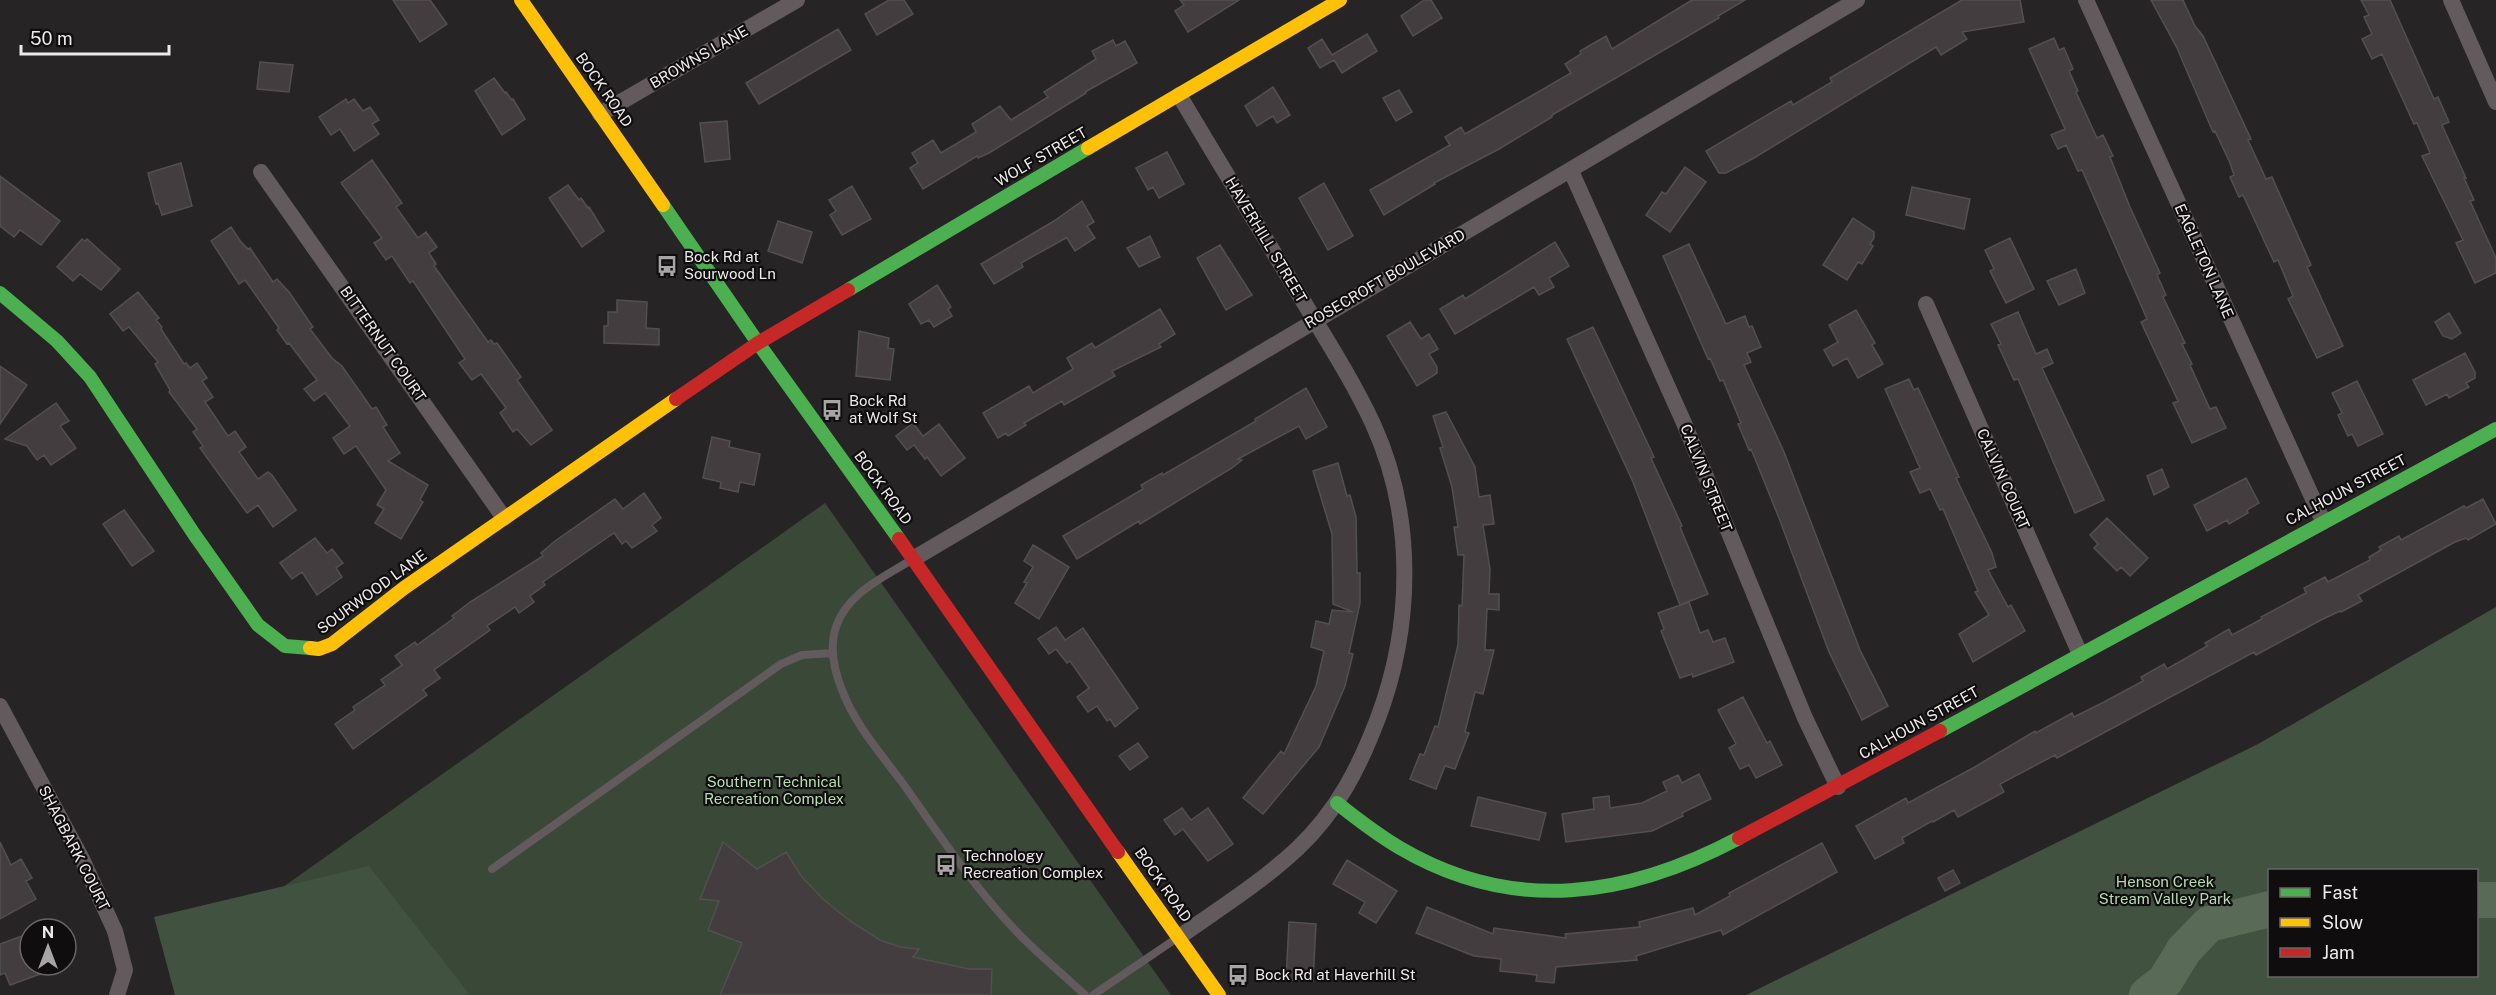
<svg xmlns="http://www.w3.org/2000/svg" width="2496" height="995" font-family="'Public Sans',sans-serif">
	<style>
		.green { fill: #3a4838 }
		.forest { fill: #425240; fill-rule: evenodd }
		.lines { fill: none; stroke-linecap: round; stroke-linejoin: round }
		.river { stroke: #596a57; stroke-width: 36 }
		.building { fill: #443d40; stroke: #515050; stroke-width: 1.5 }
		.lane { stroke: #625a5c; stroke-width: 8 }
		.street { stroke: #625a5c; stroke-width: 16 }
		.fast { stroke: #4caf50; stroke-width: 14 }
		.slow { stroke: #ffc107; stroke-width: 14 }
		.jam { stroke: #c62828; stroke-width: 14 }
		.labels { text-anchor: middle; stroke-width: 4.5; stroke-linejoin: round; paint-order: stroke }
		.street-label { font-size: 15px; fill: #edeaeb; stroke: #0f0d0d }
		.poi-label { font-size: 15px; fill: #edeaeb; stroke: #0f0d0d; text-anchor: start }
		.park-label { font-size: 15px; fill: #b6dcb2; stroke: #0f0d0d }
	</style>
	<rect width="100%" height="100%" fill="#262425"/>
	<path class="green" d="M825 503 1171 995H215L187 955Z"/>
	<path class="forest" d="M2496 607V995H1746L2258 744ZM2270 870H2476V976H2270Z
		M369 866 470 995H175L154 917Z"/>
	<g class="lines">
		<path class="river" d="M2476 900H2496
			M2147 995 2165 981 2184 950 2209 924 2270 909"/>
	</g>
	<path class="building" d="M393 0H430L447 24 420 42Z
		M889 0H904L913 14 877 35 865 14Z
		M1180 0H1239L1188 32 1175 11 1184 5Z
		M1424 0H1431L1442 18 1413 36 1401 16Z
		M1692 0H1745L1718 16 1719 18 1552 115V117L1499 149 1434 183 1435 184 1384 215 1370 190 1450 145 1445 137 1461 127 1465 134 1571 73 1565 64 1581 54 1580 51 1606 36 1612 49Z
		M1962 0H2020L2024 22 1962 32 1967 39 1941 55 1936 47 1754 158 1726 173H1719L1706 151 1791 101 1793 105 1832 82 1830 78Z
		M2151 0H2183L2195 26 2203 36 2251 139 2248 140 2266 179 2272 177 2311 265 2307 267 2343 346 2317 358 2288 299 2293 296 2278 260 2274 262 2243 195 2239 197 2230 177 2234 175 2230 163 2215 131 2213 132 2177 48Z
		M2361 0H2390L2434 99 2438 97 2449 122 2442 125 2466 178H2464L2474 200 2470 201 2496 258V273L2475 283 2456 243 2463 240 2422 156 2430 153 2417 123 2414 124 2382 54 2372 59 2362 39 2372 34 2364 17 2369 15Z
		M838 29 851 50 759 104 746 83Z
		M1367 34 1377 51 1342 73 1334 60 1320 68 1308 48 1322 39 1332 55Z
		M2054 38 2059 50 2064 48 2073 69 2069 71 2078 91 2076 92 2097 138 2103 135 2113 156 2110 157 2130 207 2160 273 2157 275 2166 295 2163 297 2185 343 2182 344 2192 364 2190 365 2210 409 2216 407 2226 428 2192 443 2173 403 2178 401 2141 322 2147 319 2082 170 2078 171 2066 145 2058 149 2051 135 2065 129 2029 49Z
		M1113 40 1116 46 1125 41 1137 63 1085 92 1086 93 989 153 978 158 977 156 923 189 910 168 918 163 912 153 933 140 941 153 976 132 972 124 1000 106 1011 120 1048 97 1044 92 1096 59 1092 51Z
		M260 62 293 65 289 92 257 89Z
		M494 78 505 93 506 92 512 100 513 99 525 119 502 135 475 91Z
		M1273 87 1290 115 1277 123 1273 116 1257 126 1245 106Z
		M1399 90 1412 112 1396 121 1383 98Z
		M346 99 348 103 354 99 363 111 370 107 379 120 372 124 379 134 354 151 340 129 331 135 319 117Z
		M727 121 730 159 705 162 700 123Z
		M1167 152 1184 184 1159 198 1153 187 1148 190 1136 168Z
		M372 160 402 203 396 207 418 238 426 232 437 247 429 253 436 264 434 266 488 342 491 340 494 344 497 343 521 377 517 380 552 430 531 445 517 429 513 432 500 413 506 408 481 374 472 380 459 363 465 359 413 281 410 283 392 256 386 260 374 243 382 238 341 183Z
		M181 163 192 206 162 215 158 203 156 204 148 173Z
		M1685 167 1706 182 1670 232 1646 215 1662 192 1666 194Z
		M0 176 60 221 41 245 20 230 14 237 0 226Z
		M1324 183 1353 236 1328 250 1299 198Z
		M568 185 579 200 581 198 588 208 589 207 604 231 582 247 549 198Z
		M852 186 871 219 842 235 830 215 836 211 829 200Z
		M1912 187 1970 199 1964 229 1906 215Z
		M1082 201 1094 222 1087 226 1095 238 1075 251 1067 238 1064 239 1021 263 1023 267 994 284 981 264 1054 221Z
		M1853 218 1874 232V238L1870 244 1873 246 1862 264 1858 262 1847 280 1823 265Z
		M778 221 812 232 802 263 768 251Z
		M231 227 241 242 248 249 250 248 273 282 277 279 289 292 313 327 310 329 332 358 342 366 372 409 376 407 387 425 383 427 400 453 388 461 428 485 420 500 423 502 401 539 375 523 384 509 377 505 386 490 356 446 344 454 333 438 350 426 325 393 314 401 304 389 317 380 289 343 287 344 277 330 279 328 245 280 239 284 211 241Z
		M1150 236 1160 257 1139 267 1127 248Z
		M2010 238 2034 289 2006 303 1990 271 1994 269 1985 250Z
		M82 239 85 241 87 239 120 269 101 290 80 274 73 281 57 267Z
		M1555 242 1569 266 1549 278 1554 287 1539 295 1534 287 1455 334 1440 309 1463 295 1465 299Z
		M1689 244 1726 324 1745 316 1749 327 1752 326 1761 347 1747 353 1751 362 1744 365 1784 452 1860 650 1888 706 1862 720 1829 652 1779 518 1751 449 1749 450 1738 424 1741 423 1723 380 1720 381 1710 358 1708 359 1663 256Z
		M1220 245 1252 295 1226 310 1197 258Z
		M2076 269 2085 293 2059 305 2047 281Z
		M937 285 951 307 948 309 952 316 934 327 929 320 921 324 909 304Z
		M138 292 159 318 156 320 162 327 161 329 184 364 186 363 190 368 197 363 207 378 202 381 213 397 205 402 228 436 235 431 246 447 239 452 258 479 268 472 272 475 296 510 273 527 258 505 247 513 200 448 203 446 193 432 197 429 169 392 170 390 155 364 158 362 129 327 123 331 110 314Z
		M617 300 647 302 646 328 659 329V345L604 343V326H608V312H617Z
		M1160 309 1175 334 1159 344 1161 347 1112 371 1115 376 1064 405 1062 401 1024 423 1026 425 1008 436 1006 433 998 438 983 413 1029 386 1033 393 1073 369 1067 358 1092 343 1095 348Z
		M1856 310 1875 343 1872 345 1883 364 1858 378 1847 358 1833 366 1824 350 1838 342 1829 325Z
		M2018 312 2036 354 2047 349 2053 363 2042 368 2104 500 2075 513 2018 379 2014 380 1998 345 2001 344 1991 324Z
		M2449 313 2461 333 2452 339 2443 336 2435 322Z
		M1410 322 1421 339 1429 334 1438 349 1429 354 1437 367V373L1417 386 1387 336Z
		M1593 327 1654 457 1651 458 1682 526 1680 527 1708 594 1680 605 1633 482 1567 339Z
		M859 331 889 338 888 348 894 349 890 380 856 376Z
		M2465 353 2475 372V378L2466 383 2469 387 2449 398 2447 394 2426 405 2413 380Z
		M0 366 27 385 0 424Z
		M1909 379 1914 390 1918 388 1959 477 1956 478 1992 553 1996 567 1988 570 2008 607 2011 605 2025 631 1973 662 1959 634 1989 615 1975 592 1978 591 1943 509 1940 510 1930 489 1920 493 1910 472 1920 468 1885 389Z
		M2357 381 2383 434 2358 446 2352 434 2348 436 2338 415 2342 413 2332 393Z
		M1306 388 1327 427 1306 439 1299 426 1238 459 1242 460 1232 468 1140 524 1139 521 1077 559 1063 536 1143 489 1141 485 1162 473 1163 475 1256 421 1255 419Z
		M56 403 69 421 60 426 76 448 51 465 44 455 37 460 27 446 5 439Z
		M1446 412 1475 467 1479 497 1490 495 1494 524 1483 525 1490 569 1489 594H1499V610L1487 609 1485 650H1494L1483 694 1475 692 1465 732 1469 733 1455 769 1445 766 1436 789 1410 779 1420 754 1424 755 1435 726 1438 727 1458 645 1459 605 1462 606 1464 555H1458L1454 527H1458L1452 487 1440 448 1443 447 1433 416Z
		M913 423 923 436 939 424 965 458 941 476 927 457 925 459 914 445 907 450 896 436Z
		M712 437 730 441 729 447 760 454 754 485 740 482 738 492 720 488 721 482 703 478Z
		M1338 463 1347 496 1350 495 1356 517 1357 573H1360V603L1349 653 1353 654 1345 686 1319 747 1263 814 1243 798 1281 751 1284 754 1316 686 1324 651 1311 647 1316 621 1329 624 1332 610 1353 612 1333 604 1332 534 1313 471Z
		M2162 469 2169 487 2154 495 2147 476Z
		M2246 478 2259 503 2247 510 2248 513 2229 524 2227 520 2207 531 2194 505Z
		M644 493 661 518 652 525 657 531 632 548 626 541 622 544 614 533 543 582 545 585 530 596 534 602 519 613 515 607 487 626 490 630 434 670 440 678 423 690 427 695 353 749 335 724 355 710 353 707 385 685 381 680 402 665 395 656 415 642 417 645 454 618 452 616 470 602 543 556 541 553 555 541 615 499 623 509Z
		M2483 499 2496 524 2468 540 2466 538 2455 542 2358 595 2362 601 2341 612 2340 611 2321 620 2256 655 2254 652 2057 758 2055 755 2000 784 2004 792 1958 817 1954 810 1933 822 1932 821 1902 838 1904 843 1875 859 1856 826 1906 798 1908 803 1973 768 2035 731 2036 733 2072 713 2074 717 2104 702 2143 681 2141 677 2164 664 2167 669 2207 646 2205 643 2229 629 2232 635 2262 619 2261 617 2306 593 2304 588 2325 577 2328 582 2370 560 2369 557 2381 550 2379 547 2399 536 2401 540 2464 506 2466 508Z
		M124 510 154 551 132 566 103 524Z
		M2107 518 2148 558 2130 576 2121 567 2117 571 2094 548 2098 544 2090 535Z
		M315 538 327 553 332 549 343 563 336 568 342 577 317 595 302 572 292 579 280 563Z
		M1033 545 1069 567 1039 619 1015 603 1027 583 1024 582 1033 567 1024 561Z
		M1689 602 1700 633 1708 630 1713 642 1725 638 1734 662 1693 677 1692 674 1680 678 1661 631 1664 629 1658 613Z
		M1056 627 1065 640 1083 628 1138 708 1115 727 1110 719 1107 721 1097 706 1088 712 1077 697 1089 688 1070 661 1067 663 1056 649 1049 654 1038 639Z
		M1743 697 1767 743 1770 741 1782 765 1756 778 1749 765 1740 769 1729 748 1736 744 1718 710Z
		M1138 743 1148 757 1130 770 1119 756Z
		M1699 774 1711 799 1682 813 1683 816 1652 831 1566 842 1562 814 1594 809 1593 798 1609 796 1610 808 1642 803 1667 791 1663 782 1678 775 1682 783Z
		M1478 797 1546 813 1539 840 1471 826Z
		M1182 808 1191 820 1208 808 1233 844 1208 861 1183 829 1175 835 1164 820Z
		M0 842 11 865 21 859 32 878 26 881 36 899 0 919Z
		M723 842 757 869 786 852 802 877 823 899 850 921 880 940 900 947 919 949 913 957 969 969H992L991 995H720L742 943 708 930 719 901 700 899Z
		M1822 843 1837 872 1723 935 1721 930 1636 956 1637 960 1556 967 1554 983 1536 981 1537 975 1500 971 1501 959 1474 956 1416 933 1427 907 1493 934 1494 928 1566 938 1565 934 1640 927 1639 922 1693 908 1695 915 1730 896 1729 893Z
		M1347 860 1397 891 1376 923 1359 913 1365 902 1333 884Z
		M1953 870 1960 883 1945 891 1938 878Z
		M1289 922 1316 924 1313 981 1286 980Z
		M30 933V965H60V967L10 985 5 973 0 975V944Z"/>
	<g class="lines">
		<path class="lane" d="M913 559C884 577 847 593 836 627 829 648 834 670 842 690 855 725 882 755 904 785 940 836 975 889 1018 933 1039 955 1063 974 1085 995
			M492 869 781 664 802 655 833 653
			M1093 995 1177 938"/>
		<path class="street" d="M2086 0 2323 521
			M2451 0 2496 102
			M1179 95C1217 159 1256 223 1294 286 1321 331 1351 377 1373 424 1415 516 1413 625 1378 718 1359 768 1337 811 1298 848 1262 882 1220 908 1179 937
			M600 114 797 0
			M1571 171 1684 423 1805 718 1838 787
			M261 172 504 518
			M1926 304 2080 654
			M913 559 1857 0
			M0 706 82 859 115 931 125 970 117 995"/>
		<path class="fast" d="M663 205 758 343 899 539
			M848 290 1088 148
			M0 293 57 341 90 377 194 534 258 625 285 646 310 648
			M1940 731 2496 429
			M1337 803C1357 819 1378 835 1400 848 1514 915 1628 897 1739 838"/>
		<path class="slow" d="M521 0 663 205
			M1088 148 1340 0
			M310 648 319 649 332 644 404 588 676 399
			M1118 852 1219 995"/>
		<path class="jam" d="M676 399 758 343 848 290
			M899 539 1118 852
			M1739 838 1940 731"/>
	</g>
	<defs>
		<symbol id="bus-bare" viewBox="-9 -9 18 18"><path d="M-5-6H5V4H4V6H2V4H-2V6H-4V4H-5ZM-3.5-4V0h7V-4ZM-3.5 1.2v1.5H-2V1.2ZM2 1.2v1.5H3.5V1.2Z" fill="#a7a5a6" stroke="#0f0d0d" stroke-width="2.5" paint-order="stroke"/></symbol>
	</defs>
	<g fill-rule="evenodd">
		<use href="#bus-bare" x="652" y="251" width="30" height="30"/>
		<use href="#bus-bare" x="817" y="395" width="30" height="30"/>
		<use href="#bus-bare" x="931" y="850" width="30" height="30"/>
		<use href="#bus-bare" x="1223" y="960" width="30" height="30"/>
	</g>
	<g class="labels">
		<g class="street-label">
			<text transform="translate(699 57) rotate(-30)" y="5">BROWNS LANE</text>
			<text transform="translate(604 90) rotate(55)" y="5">BOCK ROAD</text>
			<text transform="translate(1041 157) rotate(-30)" y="5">WOLF STREET</text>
			<text transform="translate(1266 240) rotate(59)" y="5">HAVERHILL STREET</text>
			<text transform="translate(2204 261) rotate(66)" y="5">EAGLETON LANE</text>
			<text transform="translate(1385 279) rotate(-30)" y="5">ROSECROFT BOULEVARD</text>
			<text transform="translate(383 344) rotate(55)" y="5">BITTERNUT COURT</text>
			<text transform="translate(1706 478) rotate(68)" y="5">CALVIN STREET</text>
			<text transform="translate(2003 479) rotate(66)" y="5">CALVIN COURT</text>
			<text transform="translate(883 488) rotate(54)" y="5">BOCK ROAD</text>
			<text transform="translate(2346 490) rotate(-28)" y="5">CALHOUN STREET</text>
			<text transform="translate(372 592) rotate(-36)" y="5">SOURWOOD LANE</text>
			<text transform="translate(1919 723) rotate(-29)" y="5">CALHOUN STREET</text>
			<text transform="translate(74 848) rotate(63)" y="5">SHAGBARK COURT</text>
			<text transform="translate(1163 885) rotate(55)" y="5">BOCK ROAD</text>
		</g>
		<g class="poi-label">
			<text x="684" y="262">Bock Rd at<tspan x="684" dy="17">Sourwood Ln</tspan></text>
			<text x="849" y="406">Bock Rd<tspan x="849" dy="17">at Wolf St</tspan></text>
			<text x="963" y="861">Technology<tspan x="963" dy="17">Recreation Complex</tspan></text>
			<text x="1255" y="980">Bock Rd at Haverhill St</text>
		</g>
		<g class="park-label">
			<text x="774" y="787">Southern Technical<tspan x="774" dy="17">Recreation Complex</tspan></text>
			<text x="2165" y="887">Henson Creek<tspan x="2165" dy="17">Stream Valley Park</tspan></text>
		</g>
	</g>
	<rect x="2268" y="869" width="210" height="108" fill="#0f0d0d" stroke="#686566" stroke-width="1.5"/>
	<rect x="2280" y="888" width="30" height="9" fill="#4caf50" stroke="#686566" stroke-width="1.5"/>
	<text x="2322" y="899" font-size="18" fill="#edeaeb">Fast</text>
	<rect x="2280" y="918" width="30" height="9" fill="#ffc107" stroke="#686566" stroke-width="1.5"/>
	<text x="2322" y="929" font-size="18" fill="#edeaeb">Slow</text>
	<rect x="2280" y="948" width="30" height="9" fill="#c62828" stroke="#686566" stroke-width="1.5"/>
	<text x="2322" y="959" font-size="18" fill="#edeaeb">Jam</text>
	<g transform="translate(48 947)"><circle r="28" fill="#0f0d0d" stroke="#686566" stroke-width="1.5"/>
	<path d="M0-4.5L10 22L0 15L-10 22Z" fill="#a7a5a6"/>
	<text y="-9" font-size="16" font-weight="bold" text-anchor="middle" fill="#edeaeb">N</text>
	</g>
	<path d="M21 45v9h148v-9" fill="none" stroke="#edeaeb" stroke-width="3"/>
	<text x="30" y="45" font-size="18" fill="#edeaeb" stroke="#0f0d0d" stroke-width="4.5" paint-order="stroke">50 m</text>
</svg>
